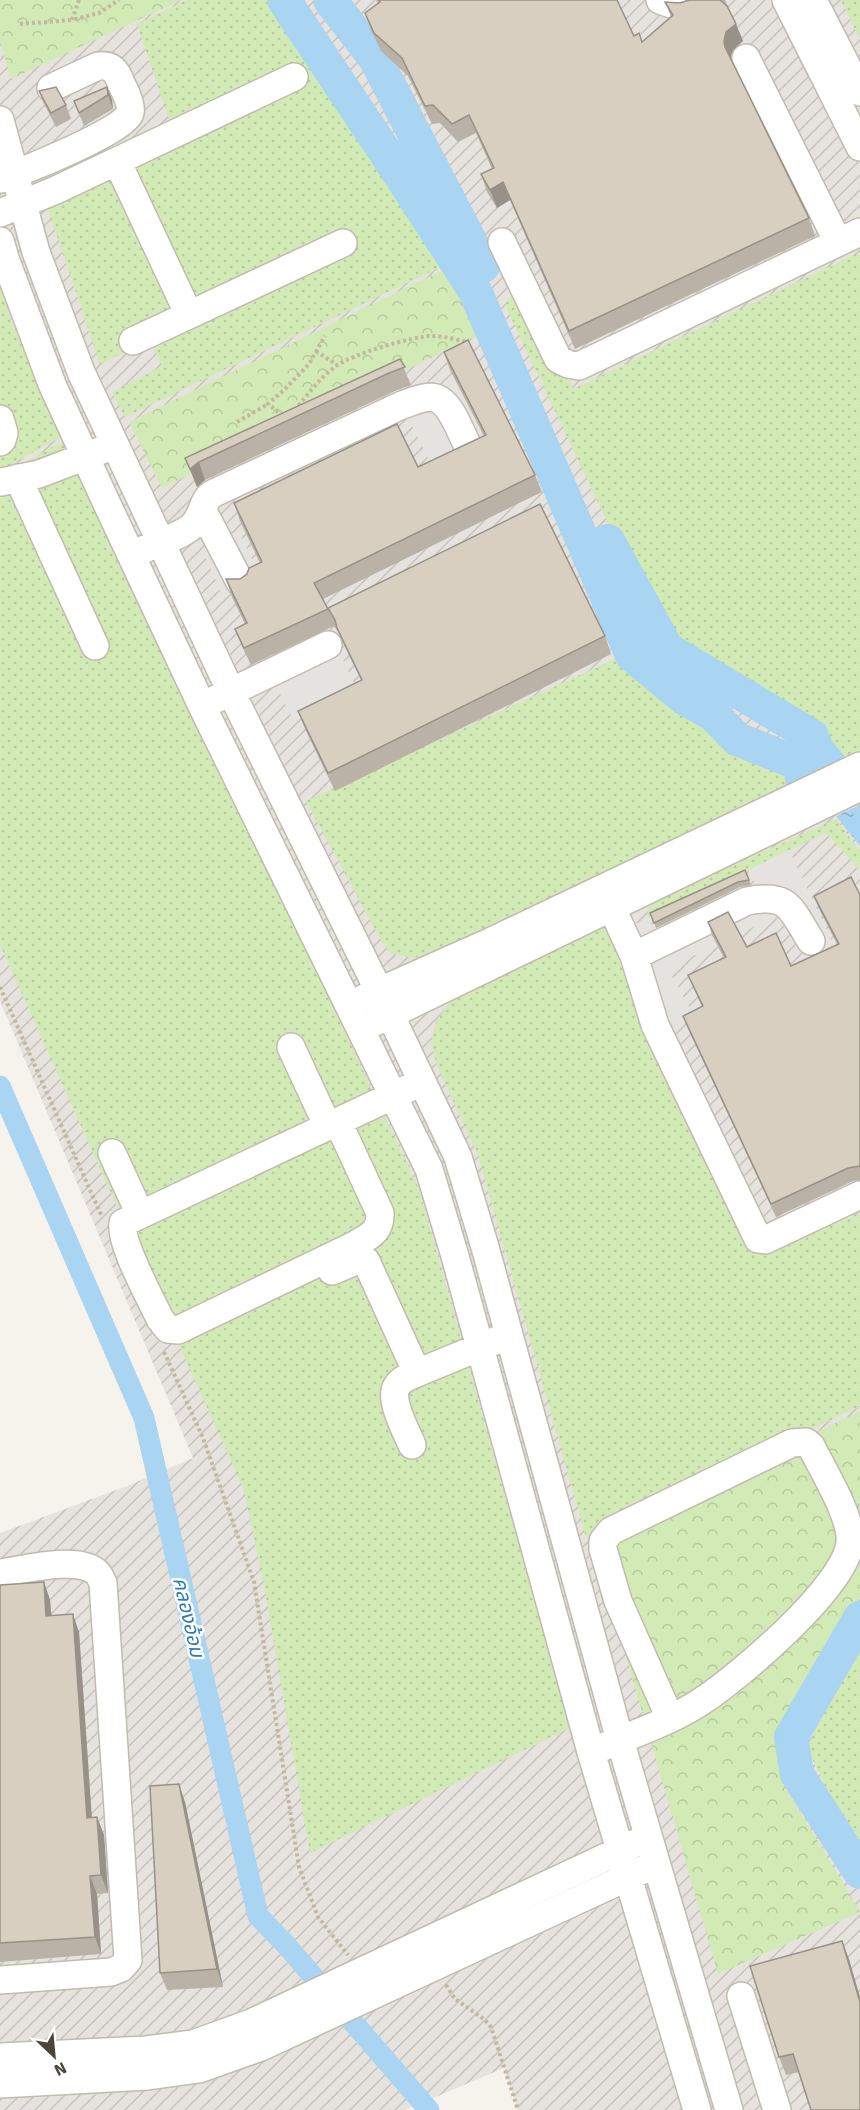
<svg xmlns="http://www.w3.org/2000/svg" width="860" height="2110" font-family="Signika,'Noto Sans Thai',sans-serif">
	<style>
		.industrial { fill: url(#industrial-furrows) }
		.grass { fill: url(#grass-dots) }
		.forest { fill: url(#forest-crowns) }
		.parking { fill: #e5e3e0 }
		.water { fill: url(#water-ripples) }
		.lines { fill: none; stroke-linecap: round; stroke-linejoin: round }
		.canal { stroke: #a9d4f2; stroke-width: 21 }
		.river { stroke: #a9d4f2; stroke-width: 34 }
		.minor-casing { stroke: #c2bbae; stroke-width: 30 }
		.path { stroke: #c4b79f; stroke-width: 4; stroke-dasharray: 3 3; stroke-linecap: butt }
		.minor { stroke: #fff; stroke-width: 27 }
		.wall { fill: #bab2a6 }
		.shaded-wall { fill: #979187 }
		.building { fill: #d8cfc1; stroke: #979187; stroke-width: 1.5 }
		.labels { text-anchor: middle; stroke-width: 5; stroke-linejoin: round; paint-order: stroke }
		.water-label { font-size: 20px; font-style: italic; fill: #2e7ab2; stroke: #fff }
	</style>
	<defs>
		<pattern id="industrial-furrows" width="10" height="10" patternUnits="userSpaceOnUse" patternTransform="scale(1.5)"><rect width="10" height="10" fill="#e6e2dd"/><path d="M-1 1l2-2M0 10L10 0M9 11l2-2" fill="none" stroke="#c7c3be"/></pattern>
		<pattern id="grass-dots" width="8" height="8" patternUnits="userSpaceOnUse" patternTransform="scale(1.5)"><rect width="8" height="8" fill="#d2eab5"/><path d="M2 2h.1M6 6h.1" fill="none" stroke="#b6ca9c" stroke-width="1.8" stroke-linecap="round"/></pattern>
		<pattern id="forest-crowns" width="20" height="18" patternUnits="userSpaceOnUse" patternTransform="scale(1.5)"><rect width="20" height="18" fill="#d2eab5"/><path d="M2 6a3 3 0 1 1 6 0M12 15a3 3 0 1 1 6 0" fill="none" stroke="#b6ca9c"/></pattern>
		<pattern id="water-ripples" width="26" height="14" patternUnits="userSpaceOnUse" patternTransform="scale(1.5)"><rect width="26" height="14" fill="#a9d4f2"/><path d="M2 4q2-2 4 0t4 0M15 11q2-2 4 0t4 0" fill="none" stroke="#8caec5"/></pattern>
	</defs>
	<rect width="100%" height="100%" fill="#f6f3ec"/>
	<path class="industrial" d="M0 0H860V2110H518L504 2068 405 2110H0V1533L127 1486 193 1458 0 1001Z"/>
	<path class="grass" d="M186 0H280L451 262 125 417 112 392 162 366 151 340 100 364 38 180 170 122 137 24Z
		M841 0H860V40Z
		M507 236 573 389 860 252V751L830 765 817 750 812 736 667 649 505 305 517 287Z
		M0 285 13 326 62 437 0 470Z
		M65 440 419 1189 570 1728 310 1853 264 1585 244 1490 0 945V476Z
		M621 656 654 673 684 698 714 715 737 739 798 765 800 780 439 954 413 958 390 953 379 937 306 801Z
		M836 819 860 851V870L826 833 648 918V904Z
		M607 922 767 1253 860 1213V1406L586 1537 478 1155 437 1066 431 1042 436 1022 451 1001Z
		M860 1649V1840L828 1792 808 1750 816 1725Z"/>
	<path class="forest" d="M0 0H181L11 79 0 41Z
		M453 265 485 332 162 488 129 422Z
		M860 1411V1597L784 1717 778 1763 795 1803 860 1912 718 1974 593 1542Z"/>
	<path class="parking" d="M457 380 487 444 433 469 403 406Z
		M240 534 261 578 223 596 203 552Z
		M335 644 357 689 293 720 271 675Z
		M789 850 835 947 817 956 797 916 785 912 674 965 671 975 693 1014 662 1029 616 933 648 918 660 940 759 891 748 870Z"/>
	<path class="water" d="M860 805V846L836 816Z"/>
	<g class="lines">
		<path class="canal" d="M0 1086 144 1418 258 1916 287 1946 429 2110"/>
		<path class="river" d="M284 0 395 167 475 291 632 655 684 698 714 715 737 739 802 765V778L830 765 817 750 812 736 667 649 608 541
			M330 0 375 58 483 266
			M860 1618 791 1737 797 1774 860 1872"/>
		<defs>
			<path id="minor" d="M660 0C673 6 685 8 697 0
				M786 0 860 147
				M813 0 860 92
				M746 58 838 242
				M0 120 36 252 81 372 231 692 379 991 458 1157 485 1247 620 1740 729 2110
				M117 161 189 315 343 243
				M0 179C20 173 126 130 130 113 132 105 125 91 121 83 117 71 111 64 98 66L51 88
				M0 213 56 190 294 77
				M0 241 6 261 52 384 107 504 202 706 429 1169 455 1256 591 1752 697 2110
				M502 242 558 359 568 364 579 366 860 232
				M133 341 189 315
				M0 419 4 433 2 440 0 442
				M18 478 95 646
				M1 482 39 474 102 450
				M203 511 240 582
				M143 550C157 542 183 536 193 525 203 516 202 501 212 494L402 405C412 402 426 395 436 398 452 404 460 432 468 446
				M216 699 328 645
				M604 891 634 956 655 1025 758 1239 765 1240 860 1195
				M634 956 747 901C790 893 790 908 811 941
				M364 998 492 941 860 766
				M375 1022 860 787
				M291 1047 328 1127
				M338 1122 380 1213C381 1232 369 1236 355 1245L178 1330 168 1329 160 1319C151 1299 119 1242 123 1223L409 1088
				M112 1153 140 1214
				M332 1271 360 1259 366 1261 417 1373 497 1340
				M412 1445C406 1431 388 1398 397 1386 401 1379 410 1376 417 1373
				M0 1573C24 1570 75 1556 95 1571 99 1574 101 1578 103 1583L128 1960 121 1968 111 1972 0 1980
				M603 1747C636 1733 672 1721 702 1701 740 1676 845 1587 850 1543 853 1518 822 1469 811 1446L806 1442 792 1443 611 1531 603 1541V1549L618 1601 670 1718
				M741 1996 777 2110
				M0 2057 146 2050 193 2044 251 2023 636 1843
				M0 2084 148 2076 199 2069 261 2047 645 1869"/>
		</defs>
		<use href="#minor" class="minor-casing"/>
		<path class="path" d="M79 0 72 20 99 13 119 0
			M20 24 72 20
			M316 351 337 365
			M295 410C307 395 320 378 336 366 351 355 412 336 432 336 444 336 457 340 468 342
			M283 416 268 404 284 390 309 364 325 336
			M237 422 268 404
			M0 987 102 1217
			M164 1352 203 1438 254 1582 299 1867 318 1917 348 1955
			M446 1985 455 1999 484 2019 491 2027 518 2110"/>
		<use href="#minor" class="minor"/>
	</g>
	<path class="wall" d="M376 0H617L634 36 642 42 671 17 665 2 680 3 689 0H725L736 24 743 41 733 50 730 58 809 218 815 236 575 349 510 200 497 208 487 192 481 174 492 169 476 133 458 142 440 123 432 124 408 76 381 51 371 30 365 13 378 4Z
		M107 87 112 100 113 109 84 126 74 101Z
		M39 91 66 105 71 119 56 127 44 104Z
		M444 352 535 475 542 492 323 599 328 609 605 636 611 654 335 791 305 729 298 711 361 680 344 645 340 634 334 626 251 665 242 646 235 629 245 624 232 597 226 579H240L260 563 240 521 234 503 418 467 484 436 450 370Z
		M400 359 411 385 395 391 205 480 197 487 185 458Z
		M745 870 751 885 740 887 656 928 650 913Z
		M860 895V1180L853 1181 776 1217 688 1029 683 1016 702 1007 688 975 724 958 712 935 708 922 747 947 791 966 837 944 819 909 814 896Z
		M44 1582 50 1600 51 1616 79 1632 92 1818 97 1817 104 1835 108 1893 97 1894 101 1954 0 1962V1585Z
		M185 1802 223 1987 167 1990 160 1973Z
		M849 1959 799 2072 786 2075 779 2057Z"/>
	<path class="shaded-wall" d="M736 24 743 41 733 50 730 59 732 65 724 41 726 32Z
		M107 87 112 100 113 109 108 95Z
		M503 182 510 200 497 208 490 190Z
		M199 462 205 480 197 487 190 469Z
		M44 1582 50 1600 53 1634 46 1616Z
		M73 1614 79 1632 93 1836 87 1818Z
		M179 1784 185 1802 223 1987 217 1969Z
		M97 1817 104 1835 108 1893 101 1875Z
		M90 1876 97 1894 101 1954 95 1937Z
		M842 1941 849 1959 860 1997V2002Z"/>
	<path class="building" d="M379 0H617L634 36 639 33 642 42 673 15 665 2 680 3 689 0H720L727 6 736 24 726 32 724 41 725 47 809 218 569 331 503 182 490 190 481 174 494 168 469 115 452 124 433 105 425 106 402 58 374 33 365 13 380 2Z
		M56 87 66 105 51 113 39 91Z
		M107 87 108 95 79 113 74 101Z
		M468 340 535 475 314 583 328 609 244 648 235 629 247 623 226 579H240L247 574 249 568 262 562 234 503 397 424 418 467 486 435 444 352Z
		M400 359 405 367 389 373 199 462 190 469 185 458Z
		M540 504 605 636 328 773 298 711 362 680 337 628 335 620 328 608Z
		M745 870 749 880 738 882 654 923 650 913Z
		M851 877 860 895V1166L848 1168 771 1204 683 1016 703 1006 688 975 726 957 708 922 728 912 747 947 776 933 791 966 839 944 814 896Z
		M44 1582 46 1616 73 1614 87 1818 97 1817 101 1875 90 1876 95 1937 0 1943V1585Z
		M179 1784 217 1969 160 1973 150 1786Z
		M842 1941 860 2002V2110H811L793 2054 779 2057 750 1966Z"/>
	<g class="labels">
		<g class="water-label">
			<text transform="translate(189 1617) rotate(77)" y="7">คลองอ้อม</text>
		</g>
	</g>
	<g transform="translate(54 2056) rotate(154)" stroke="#ffffff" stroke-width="4.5" paint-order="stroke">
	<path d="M0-4.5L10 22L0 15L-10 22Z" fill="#4b4439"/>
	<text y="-9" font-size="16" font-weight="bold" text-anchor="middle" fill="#4b4439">N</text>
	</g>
</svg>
